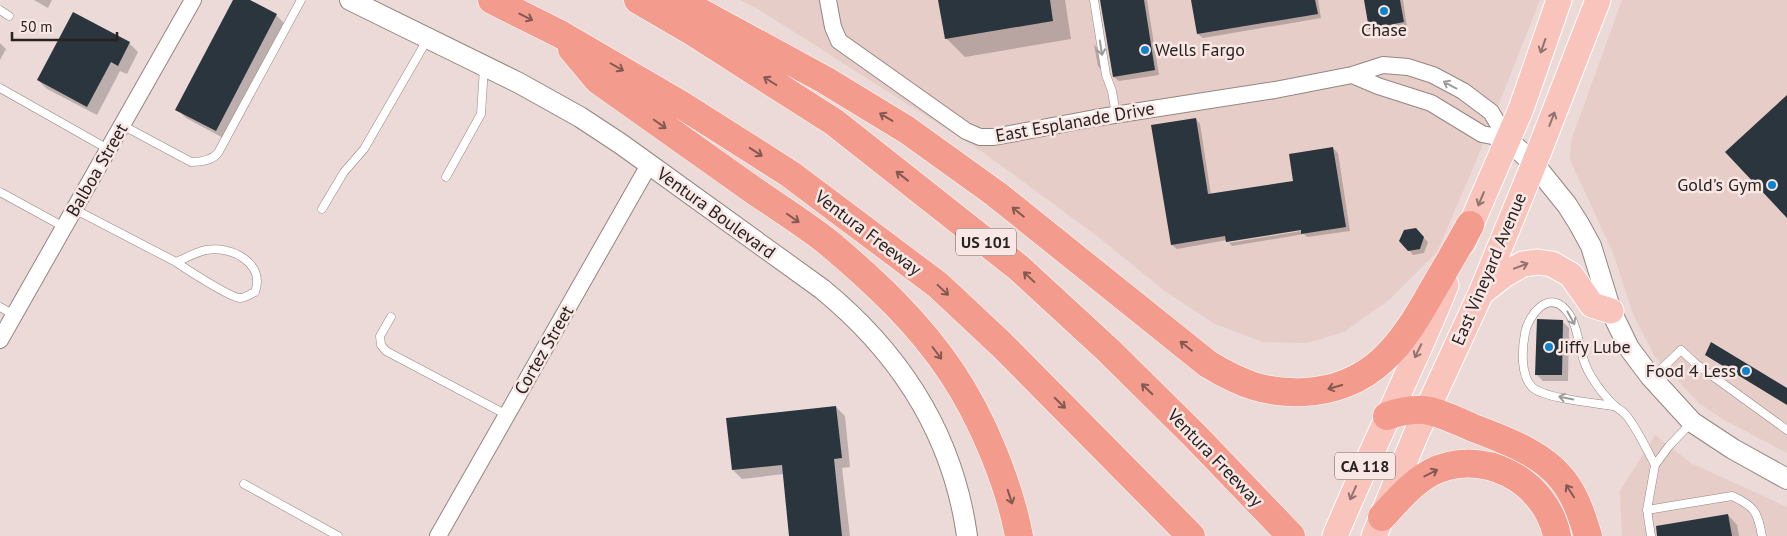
<svg xmlns="http://www.w3.org/2000/svg" width="1787" height="536" font-family="'PT Sans',sans-serif">
	<style>
		.built { fill: #e7cdc8 }
		.shadow { fill: #0003; fill-rule: evenodd }
		.building { fill: #2b353d }
		.lines { fill: none; stroke-linecap: round; stroke-linejoin: round }
		.service-casing { stroke: #958582; stroke-width: 9 }
		.minor-casing { stroke: #958582; stroke-width: 18 }
		.tertiary-casing { stroke: #958582; stroke-width: 22 }
		.primary-casing { stroke: #fff; stroke-width: 27 }
		.motorway-casing { stroke: #fff; stroke-width: 29 }
		.service { stroke: #fff; stroke-width: 8 }
		.minor { stroke: #fff; stroke-width: 16 }
		.tertiary { stroke: #fff; stroke-width: 20 }
		.primary { stroke: #f8c4bb; stroke-width: 25 }
		.motorway { stroke: #f39c8d; stroke-width: 28 }
		.oneway { stroke: #835952 }
		.oneway2 { stroke: #90736e }
		.oneway3 { stroke: #9e9c9b }
		.poi-dot { fill: #1081cb; stroke: #f8e7e4; stroke-width: 2 }
		.labels { text-anchor: middle; stroke-width: 5; stroke-linejoin: round; paint-order: stroke }
		.shield { fill: #f8e7e4; stroke: #665d5c; stroke-width: 1 }
		.shield-label { font-size: 16px; font-weight: bold; fill: #282221 }
		.poi-label { font-size: 18px; fill: #282221; stroke: #f8e7e4; text-anchor: start }
		.street-label { font-size: 18px; fill: #282221; stroke: #f8e7e4 }
	</style>
	<rect width="100%" height="100%" fill="#ebdad7"/>
	<path class="built" d="M740 0H1540L1477 159 1437 252 1389 300 1344 332 1307 343 1263 342 1215 324 1165 291 1097 236 984 153 758 9Z
		M1622 0H1787V453L1726 421 1700 404 1655 357 1633 314 1613 253 1570 160 1571 141Z
		M1655 435 1691 463 1787 507V536H1622L1620 491Z"/>
	<path class="shadow" d="M34 0H52L48 8Z
		M234 0H247L276 15 285 24 225 139 186 118 177 109Z
		M940 0H1065L1071 39 965 57 946 38Z
		M1101 0H1147L1159 75 1119 81 1114 77Z
		M1192 0H1318L1321 18 1203 38 1198 34Z
		M1365 0H1403L1407 27 1374 32 1370 28Z
		M73 14 129 43 138 52 127 74 120 71 97 115 47 89 38 80Z
		M0 43 6 49 0 60Z
		M1094 45 1099 49 1102 70 1098 66Z
		M1196 119 1200 124 1211 195 1295 182 1333 148 1338 153 1350 231 1307 237 1304 234 1232 246 1227 240 1177 249 1172 245ZM1307 228V230L1229 243V241Z
		M1420 234 1428 242 1424 253 1413 255 1409 250Z
		M1562 321 1569 328 1568 381H1543L1536 374Z
		M836 407 845 416 850 467 842 468 850 536H790L784 474 742 479 733 470Z
		M1728 515 1737 525 1739 536H1659Z"/>
	<path class="building" d="M233 0H250L277 14 216 131 175 110Z
		M938 0H1050L1053 21 945 39Z
		M1100 0H1144L1155 70 1113 77Z
		M1191 0H1315L1318 14 1197 34Z
		M1364 0H1400L1404 22 1369 29Z
		M73 12 130 42 118 66 111 62 87 107 37 80Z
		M1787 95V218L1725 152Z
		M1196 118 1208 194 1293 181 1289 154 1333 147 1346 227 1301 234V230L1226 242 1225 236 1171 245 1151 125Z
		M1416 228 1424 237 1420 249 1408 251 1399 241 1404 230Z
		M1537 319 1563 320 1562 375H1535Z
		M1711 342 1787 388V405L1705 355Z
		M836 406 842 458 834 459 842 536H789L782 465 732 470 726 418Z
		M1728 514 1732 536H1657L1656 526Z"/>
	<g class="lines">
		<defs>
			<path id="service" d="M1094 0 1106 75 1112 91 1116 115
				M0 10 9 16
				M0 88 108 149
				M122 125 191 162C201 162 211 161 218 153L301 0
				M446 177 481 114 484 68
				M0 192 64 227
				M74 209 176 262C186 269 231 298 240 298 245 298 250 294 255 292 266 263 230 245 206 250 196 252 186 258 176 262
				M322 209 344 172 364 149 427 40
				M0 307 14 315
				M391 317 380 336 381 345 386 351 507 415
				M1653 377 1681 350 1696 364 1787 430
				M1614 406C1596 403 1547 399 1533 388 1520 376 1522 349 1525 333 1528 316 1548 289 1566 310 1581 327 1577 355 1591 376 1597 386 1606 398 1615 406 1618 409 1623 411 1626 415 1638 430 1646 448 1655 465
				M244 484 338 536
				M1647 510 1732 496C1755 506 1758 513 1762 536
				M1651 536 1647 510 1655 465 1669 446 1691 423"/>
			<path id="minor" d="M828 0 833 27 839 41 966 131 980 137H994L1095 118 1275 90 1352 75 1383 65 1408 67 1433 75 1463 91 1491 112 1507 139
				M1352 75 1378 86 1431 103 1482 134 1507 139
				M0 340 193 0
				M438 536 649 165"/>
			<path id="tertiary" d="M350 0 519 83 580 117 621 144 822 289C900 353 953 435 967 536
				M1507 139 1534 164 1567 205 1579 224 1591 246 1611 311 1629 348 1650 376 1692 422 1733 449 1787 479"/>
			<path id="primary" d="M1463 243 1521 109 1559 0
				M1481 293 1504 275 1523 264 1538 262 1552 264 1571 275 1592 305 1611 311
				M1335 536C1370 451 1412 370 1446 285
				M1374 536 1416 434 1481 293 1534 164 1598 0"/>
			<path id="motorway" d="M492 0 560 34 680 104 790 174 938 285 1002 345 1191 536
				M638 0 693 32 834 122 1019 268 1108 350 1196 437 1291 536
				M661 0 698 11 825 80 907 130 996 194 1208 364C1241 384 1266 394 1305 392 1372 388 1402 345 1432 291 1445 269 1458 247 1470 225
				M572 49 598 80C648 115 697 150 746 185 774 205 804 223 830 244 875 282 919 323 952 373 982 418 1009 483 1019 536
				M1387 416C1399 412 1411 409 1424 410 1440 412 1457 421 1471 427 1504 440 1541 452 1563 480 1576 497 1582 516 1588 536
				M1382 517C1397 501 1411 484 1430 473 1481 446 1546 480 1557 536"/>
		</defs>
		<use href="#service" class="service-casing"/>
		<use href="#minor" class="minor-casing"/>
		<use href="#tertiary" class="tertiary-casing"/>
		<use href="#primary" class="primary-casing"/>
		<use href="#motorway" class="motorway-casing"/>
		<use href="#service" class="service"/>
		<use href="#minor" class="minor"/>
		<use href="#tertiary" class="tertiary"/>
		<use href="#primary" class="primary"/>
		<use href="#motorway" class="motorway"/>
	</g>
	<defs><path id="oneway-shaft" d="M-6 0H5M1.5-3L5.5 0L1.5 3" fill="none" stroke-width="1.6" stroke-linecap="round" stroke-linejoin="round" transform="scale(1.25)"/></defs>
	<g class="oneway">
		<use href="#oneway-shaft" transform="translate(526 17) rotate(27)"/>
		<use href="#oneway-shaft" transform="translate(617 67) rotate(30)"/>
		<use href="#oneway-shaft" transform="translate(770 81) rotate(-148)"/>
		<use href="#oneway-shaft" transform="translate(886 117) rotate(-149)"/>
		<use href="#oneway-shaft" transform="translate(660 124) rotate(35)"/>
		<use href="#oneway-shaft" transform="translate(756 152) rotate(33)"/>
		<use href="#oneway-shaft" transform="translate(902 176) rotate(-142)"/>
		<use href="#oneway-shaft" transform="translate(1018 212) rotate(-141)"/>
		<use href="#oneway-shaft" transform="translate(793 218) rotate(35)"/>
		<use href="#oneway-shaft" transform="translate(1029 277) rotate(-137)"/>
		<use href="#oneway-shaft" transform="translate(943 290) rotate(43)"/>
		<use href="#oneway-shaft" transform="translate(1186 346) rotate(-141)"/>
		<use href="#oneway-shaft" transform="translate(937 353) rotate(53)"/>
		<use href="#oneway-shaft" transform="translate(1335 387) rotate(164)"/>
		<use href="#oneway-shaft" transform="translate(1147 389) rotate(-136)"/>
		<use href="#oneway-shaft" transform="translate(1060 403) rotate(45)"/>
		<use href="#oneway-shaft" transform="translate(1431 473) rotate(-27)"/>
		<use href="#oneway-shaft" transform="translate(1570 491) rotate(-123)"/>
		<use href="#oneway-shaft" transform="translate(1010 497) rotate(72)"/>
	</g>
	<g class="oneway2">
		<use href="#oneway-shaft" transform="translate(1543 46) rotate(109)"/>
		<use href="#oneway-shaft" transform="translate(1552 119) rotate(-69)"/>
		<use href="#oneway-shaft" transform="translate(1481 199) rotate(113)"/>
		<use href="#oneway-shaft" transform="translate(1521 266) rotate(-21)"/>
		<use href="#oneway-shaft" transform="translate(1418 351) rotate(116)"/>
		<use href="#oneway-shaft" transform="translate(1353 493) rotate(114)"/>
	</g>
	<g class="oneway3">
		<use href="#oneway-shaft" transform="translate(1101 48) rotate(81)"/>
		<use href="#oneway-shaft" transform="translate(1450 85) rotate(-152)"/>
		<use href="#oneway-shaft" transform="translate(1571 318) rotate(61)"/>
		<use href="#oneway-shaft" transform="translate(1566 398) rotate(-169)"/>
	</g>
	<g class="poi-dot">
		<circle cx="1384" cy="11" r="5"/>
		<circle cx="1145" cy="50" r="5"/>
		<circle cx="1772" cy="185" r="5"/>
		<circle cx="1549" cy="347" r="5"/>
		<circle cx="1746" cy="371" r="5"/>
	</g>
	<g class="labels">
		<g class="shield">
			<rect x="956" y="228.5" width="60" height="27" rx="4"/>
			<rect x="1335" y="452.5" width="60" height="27" rx="4"/>
		</g>
		<g class="shield-label">
			<text x="986" y="248">US 101</text>
			<text x="1365" y="472">CA 118</text>
		</g>
		<g class="poi-label">
			<text x="1384" y="36" text-anchor="middle">Chase</text>
			<text x="1155" y="56">Wells Fargo</text>
			<text x="1762" y="191" text-anchor="end">Gold's Gym</text>
			<text x="1559" y="353">Jiffy Lube</text>
			<text x="1736" y="377" text-anchor="end">Food 4 Less</text>
		</g>
		<g class="street-label">
			<text transform="translate(1075 122) rotate(-10)" y="6">East Esplanade Drive</text>
			<text transform="translate(97 170) rotate(-60)" y="6">Balboa Street</text>
			<text transform="translate(716 213) rotate(36)" y="6">Ventura Boulevard</text>
			<text transform="translate(868 233) rotate(37)" y="6">Ventura Freeway</text>
			<text transform="translate(1489 269) rotate(-67)" y="6">East Vineyard Avenue</text>
			<text transform="translate(544 350) rotate(-60)" y="6">Cortez Street</text>
			<text transform="translate(1215 458) rotate(46)" y="6">Ventura Freeway</text>
		</g>
	</g>
	<path d="M12 32v8h105v-8" fill="none" stroke="#282221" stroke-width="2.5"/>
	<text x="20" y="32" font-size="15" fill="#282221" stroke="#f8e7e4" stroke-width="4" paint-order="stroke">50 m</text>
</svg>
